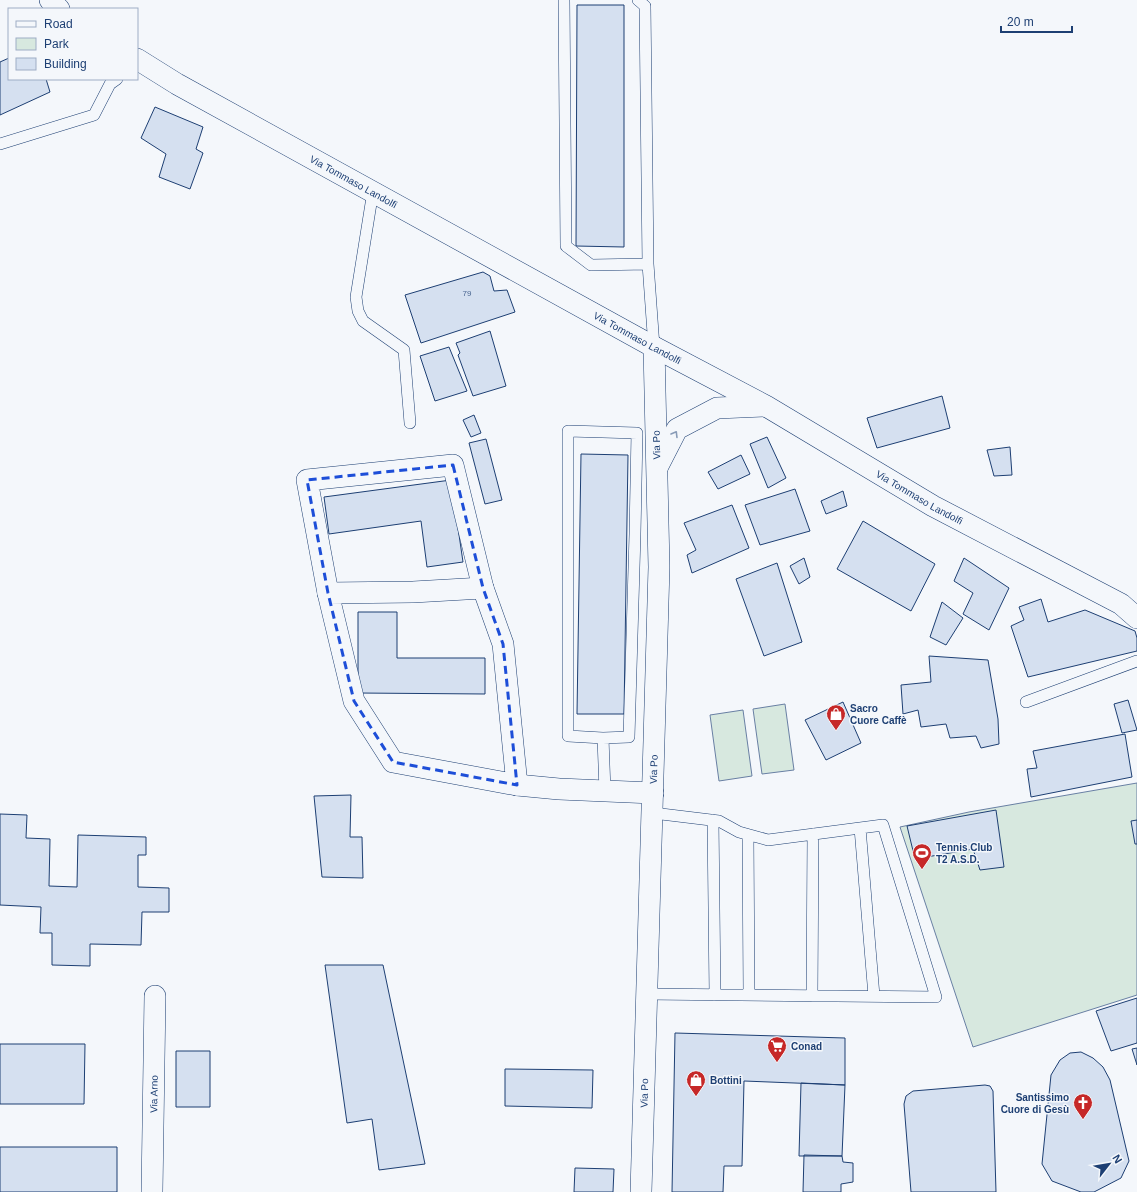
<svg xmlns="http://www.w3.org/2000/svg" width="1137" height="1192" font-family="Helvetica,sans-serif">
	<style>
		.green { fill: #d7e8df; stroke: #687fa3 }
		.building { fill: #d5e0f0; stroke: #1d3f73 }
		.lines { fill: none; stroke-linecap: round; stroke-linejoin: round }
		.lane-casing { stroke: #1d3f73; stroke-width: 12 }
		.street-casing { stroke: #1d3f73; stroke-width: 22 }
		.lane { stroke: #f4f7fb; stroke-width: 11 }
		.street { stroke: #f4f7fb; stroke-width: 21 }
		.oneway { stroke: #889bb7 }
		.marked { fill: none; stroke: #1d4ed8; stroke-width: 3; stroke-dasharray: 8 5; stroke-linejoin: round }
		.labels { text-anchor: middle; stroke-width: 3; stroke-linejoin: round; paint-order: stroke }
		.number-label { font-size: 8px; fill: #4b6792 }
		.street-label { font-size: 10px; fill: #1d3f73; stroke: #f4f7fb }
		.poi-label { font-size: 10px; font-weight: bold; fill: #1d3f73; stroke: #f4f7fb; text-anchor: start }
	</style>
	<rect width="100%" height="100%" fill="#f4f7fb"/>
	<path class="green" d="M785 704 794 770 762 774 753 709Z
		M743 710 752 776 719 781 710 715Z
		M1137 783V995L973 1047 900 827 969 812Z"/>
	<path class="building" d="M577 5H624V247L576 246Z
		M9 58V79H46L50 92 0 115V62Z
		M155 107 203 127 196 149 203 153 190 189 159 177 166 154 141 138Z
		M483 272 490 276 494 291 507 290 515 312 421 343 405 295Z
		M490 331 506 386 473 396 458 355 460 353 456 343Z
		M449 347 467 391 435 401 420 356Z
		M942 396 950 428 877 448 867 418Z
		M474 415 481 433 471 437 463 420Z
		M767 437 786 478 768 488 750 444Z
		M486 439 502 500 485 504 469 443Z
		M1010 447 1012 475 994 476 987 450Z
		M581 454 628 455 624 714H577Z
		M741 455 750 474 718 489 708 472Z
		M451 480 463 562 427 567 421 521 329 534 324 497Z
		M795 489 810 531 760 545 745 505Z
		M843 491 847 506 826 514 821 501Z
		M732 505 749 548 692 573 687 555 696 550 684 523Z
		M863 521 935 564 911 611 837 569Z
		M804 558 810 577 799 584 790 566Z
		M964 558 1009 588 989 630 963 614 973 593 954 581Z
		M777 563 802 642 764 656 736 579Z
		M1041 599 1048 622 1085 610 1135 631 1137 638V651L1028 677 1011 626 1024 620 1019 607Z
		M942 602 963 618 946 645 930 637Z
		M358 612H397V658H485V694L358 693Z
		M929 656 988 660 998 719 999 744 981 748 976 736 950 738 946 724 921 727 918 710 903 714 901 685 931 682Z
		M1128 700 1137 730 1122 733 1114 704Z
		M843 702 861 743 826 760 805 720Z
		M1125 734 1132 777 1031 797 1027 769 1037 768 1033 751Z
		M351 795 350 837H362L363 878 322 877 314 796Z
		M996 810 1004 867 980 870 973 849 915 859 907 826Z
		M0 814 27 815 26 838 50 839 49 886 77 887 78 835 146 837V855H138V887L169 888V912H142L141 945 90 944V966L52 965V933H40L41 907 0 905Z
		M1137 820V844H1135L1131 821Z
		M325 965H383L425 1164 379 1170 372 1119 347 1123Z
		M1137 998V1043L1111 1051 1096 1011Z
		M675 1033 845 1038V1085L744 1081 742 1166H724L723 1192H672Z
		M0 1044H85L84 1104H0Z
		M1137 1048V1065L1132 1049Z
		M176 1051H210V1107H176Z
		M1081 1052 1093 1058 1103 1067 1110 1080 1129 1161 1121 1178 1094 1192H1081L1052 1181 1042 1164 1051 1075 1060 1060 1070 1053Z
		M505 1069 593 1070 592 1108 505 1106Z
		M801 1083 845 1085 842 1156H799Z
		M985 1085 990 1086 993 1091 996 1192H911L904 1104 906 1096 913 1091Z
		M0 1147H117V1192H0Z
		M804 1155 842 1156 843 1162 853 1163V1182L841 1184V1192H803Z
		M575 1168 614 1169 613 1192H574Z"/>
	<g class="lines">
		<defs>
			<path id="lane" d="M564 0 566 246 591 265 648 264
				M638 0 645 6 648 264 654 347
				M0 144 94 115 110 84 117 79
				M373 191 356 297 358 311 363 321 404 350 410 423
				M1026 702 1137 661
				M603 738 568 736V431L637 433 635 534 629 737 603 738 605 791
				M713 820 715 995
				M860 828 874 996
				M748 835 749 995
				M647 994 936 997 883 825 768 840 739 832 719 821 653 813
				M812 996 813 834"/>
			<g id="street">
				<path d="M50 0 59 9"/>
				<path id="s1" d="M137 59 177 84 654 347 766 406 933 506 1121 604 1137 618"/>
				<path d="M658 466 677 429 717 408 765 406"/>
				<path d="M483 588 503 644 517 785 393 762 354 701 328 593 413 592Z"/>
				<path d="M328 593 307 480 453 465 483 588"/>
				<path d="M517 785 559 789 653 793"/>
				<path id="s2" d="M152 1192 155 996"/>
				<path id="s3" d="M641 1192 659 567 654 347"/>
			</g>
		</defs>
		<use href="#lane" class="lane-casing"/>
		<use href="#street" class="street-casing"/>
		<use href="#lane" class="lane"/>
		<use href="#street" class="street"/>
	</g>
	<defs><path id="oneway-chevron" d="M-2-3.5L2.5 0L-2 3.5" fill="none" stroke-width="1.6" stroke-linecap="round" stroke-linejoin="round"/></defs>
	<use class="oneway" href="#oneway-chevron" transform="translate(675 434) rotate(-59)"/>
	<path class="marked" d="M453 465 483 588 503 644 517 785 393 762 354 701 328 593 307 480Z"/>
	<defs>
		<symbol id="shop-pin" viewBox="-11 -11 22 30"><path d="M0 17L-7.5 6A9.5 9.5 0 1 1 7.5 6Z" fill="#c62828" stroke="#f4f7fb"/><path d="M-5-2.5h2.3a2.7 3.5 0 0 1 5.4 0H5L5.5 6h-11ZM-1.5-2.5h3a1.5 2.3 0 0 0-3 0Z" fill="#fff"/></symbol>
		<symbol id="stadium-pin" viewBox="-11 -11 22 30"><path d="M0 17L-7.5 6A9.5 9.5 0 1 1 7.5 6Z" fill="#c62828" stroke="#f4f7fb"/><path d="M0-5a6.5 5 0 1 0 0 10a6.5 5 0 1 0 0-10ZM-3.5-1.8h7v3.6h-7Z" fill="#fff"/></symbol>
		<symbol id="supermarket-pin" viewBox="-11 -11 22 30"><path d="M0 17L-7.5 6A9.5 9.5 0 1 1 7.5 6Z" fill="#c62828" stroke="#f4f7fb"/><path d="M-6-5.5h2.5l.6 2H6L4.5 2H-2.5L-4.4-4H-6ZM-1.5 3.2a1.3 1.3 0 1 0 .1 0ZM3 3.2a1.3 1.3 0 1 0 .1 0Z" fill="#fff"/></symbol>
		<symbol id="church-pin" viewBox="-11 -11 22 30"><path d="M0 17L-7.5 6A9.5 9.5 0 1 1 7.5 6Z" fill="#c62828" stroke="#f4f7fb"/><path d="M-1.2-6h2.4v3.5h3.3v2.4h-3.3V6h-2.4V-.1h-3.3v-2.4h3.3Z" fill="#fff"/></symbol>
	</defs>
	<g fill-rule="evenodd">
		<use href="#shop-pin" x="825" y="703" width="22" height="30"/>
		<use href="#stadium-pin" x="911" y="842" width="22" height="30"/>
		<use href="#supermarket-pin" x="766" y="1035" width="22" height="30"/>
		<use href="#shop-pin" x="685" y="1069" width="22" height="30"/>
		<use href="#church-pin" x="1072" y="1092" width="22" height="30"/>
	</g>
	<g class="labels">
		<g class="number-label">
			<text x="467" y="296">79</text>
		</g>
		<g class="street-label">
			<text dy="4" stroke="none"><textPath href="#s1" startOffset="249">Via Tommaso Landolfi</textPath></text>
			<text dy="4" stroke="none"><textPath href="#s1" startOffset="573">Via Tommaso Landolfi</textPath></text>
			<text transform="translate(656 445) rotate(-91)" y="4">Via Po</text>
			<text dy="4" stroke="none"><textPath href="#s1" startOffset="897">Via Tommaso Landolfi</textPath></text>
			<text dy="4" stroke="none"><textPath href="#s3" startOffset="423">Via Po</textPath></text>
			<text dy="4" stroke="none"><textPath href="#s3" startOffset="99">Via Po</textPath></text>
			<text dy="4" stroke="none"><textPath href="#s2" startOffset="98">Via Arno</textPath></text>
		</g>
		<g class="poi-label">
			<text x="850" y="712">Sacro<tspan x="850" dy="12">Cuore Caffè</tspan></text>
			<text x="936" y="851">Tennis Club<tspan x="936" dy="12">T2 A.S.D.</tspan></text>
			<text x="791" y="1050">Conad</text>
			<text x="710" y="1084">Bottini</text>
			<text x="1069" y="1101" text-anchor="end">Santissimo<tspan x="1069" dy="12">Cuore di Gesù</tspan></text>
		</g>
	</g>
	<rect x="8" y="8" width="130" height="72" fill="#f4f7fb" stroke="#9eadc5"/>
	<rect x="16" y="21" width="20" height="6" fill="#f4f7fb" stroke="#9eadc5"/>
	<text x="44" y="28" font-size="12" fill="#1d3f73">Road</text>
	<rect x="16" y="38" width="20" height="12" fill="#d7e8df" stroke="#9eadc5"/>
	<text x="44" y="48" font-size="12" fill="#1d3f73">Park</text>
	<rect x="16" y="58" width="20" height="12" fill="#d5e0f0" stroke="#9eadc5"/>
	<text x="44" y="68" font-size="12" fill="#1d3f73">Building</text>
	<g transform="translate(1109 1164) rotate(59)" stroke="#f4f7fb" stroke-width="3" paint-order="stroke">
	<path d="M0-3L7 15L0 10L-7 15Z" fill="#1d3f73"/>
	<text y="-6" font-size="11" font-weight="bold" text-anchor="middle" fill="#1d3f73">N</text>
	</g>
	<path d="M1001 26v6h71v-6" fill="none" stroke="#1d3f73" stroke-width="2"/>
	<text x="1007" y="26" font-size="12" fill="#1d3f73" stroke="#f4f7fb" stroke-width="3" paint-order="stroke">20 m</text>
</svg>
